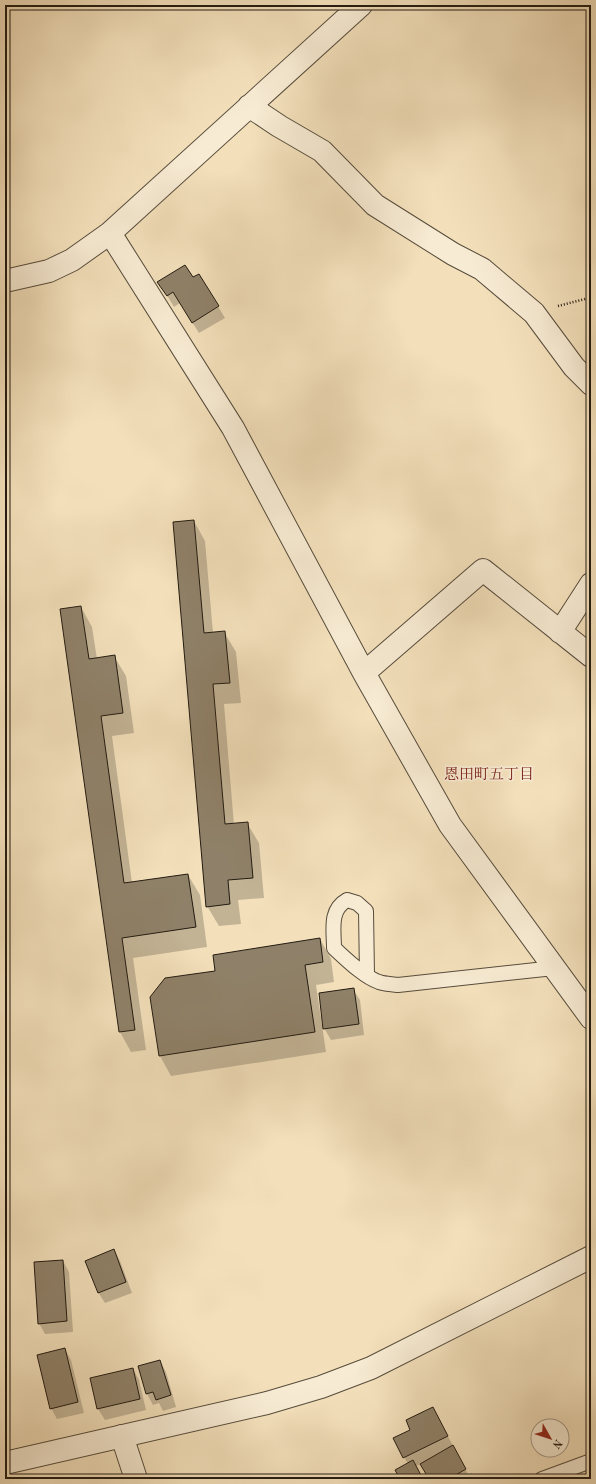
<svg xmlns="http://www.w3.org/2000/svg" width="596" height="1484" font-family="'Old Standard TT','Noto Serif JP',serif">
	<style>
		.shadow { fill: #0003 }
		.building { fill: #8f8169; stroke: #231b11 }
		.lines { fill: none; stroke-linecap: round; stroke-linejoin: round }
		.service-casing { stroke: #574c3c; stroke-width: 16 }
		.minor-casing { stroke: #574c3c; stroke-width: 24 }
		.tertiary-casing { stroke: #574c3c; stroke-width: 24 }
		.path { stroke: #231b11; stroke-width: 2.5; stroke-dasharray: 1 2; stroke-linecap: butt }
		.service { stroke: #f7ebd3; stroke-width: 14 }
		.minor { stroke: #f7ebd3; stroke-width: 22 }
		.tertiary { stroke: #f7ebd3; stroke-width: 22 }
		.labels { text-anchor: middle; stroke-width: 3.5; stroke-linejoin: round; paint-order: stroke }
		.neighbourhood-label { font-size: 15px; fill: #7a1f14; stroke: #f7ebd3 }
	</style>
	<rect width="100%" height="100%" fill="#f3e0bb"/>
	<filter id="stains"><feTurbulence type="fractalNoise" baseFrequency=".005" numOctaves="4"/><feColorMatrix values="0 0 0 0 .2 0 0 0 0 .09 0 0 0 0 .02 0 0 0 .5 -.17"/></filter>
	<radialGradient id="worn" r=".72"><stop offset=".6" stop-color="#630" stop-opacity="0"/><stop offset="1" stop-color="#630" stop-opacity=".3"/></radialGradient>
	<path class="shadow" d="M199 275 225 318 199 333 180 303 174 307 159 282 193 279Z
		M194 521 205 541 213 633 224 632 236 652 241 703 224 704 234 825 247 823 259 843 264 898 238 900 241 924 219 926 207 906Z
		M81 607 92 627 97 659 114 656 126 676 134 733 112 736 132 883 188 875 200 895 207 947 133 958 146 1050 131 1052 120 1032Z
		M320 939 331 959 334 982 316 985 326 1052 171 1076 160 1056 216 971Z
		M353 989 360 1000 364 1035 331 1040 324 1028Z
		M114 1250 120 1261 132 1293 105 1303 98 1292Z
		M63 1261 69 1272 73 1332 45 1334 39 1323Z
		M65 1349 71 1360 84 1413 57 1419 51 1408Z
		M160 1361 166 1372 176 1407 163 1411 159 1403 153 1405 147 1394 139 1367Z
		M133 1369 139 1380 146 1410 105 1420 98 1409Z
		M433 1408 469 1476 474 1479H430L421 1464 415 1466 423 1479H401L408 1464 404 1457 412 1430Z"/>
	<path class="building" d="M185 265 193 277 199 274 219 306 192 323 173 292 167 296 157 282Z
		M194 520 204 633 225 631 230 683 213 684 225 824 248 822 253 878 228 880 230 904 206 907 173 522Z
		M81 606 89 659 115 655 123 713 101 716 124 883 188 874 196 927 122 938 135 1030 119 1032 60 609Z
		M320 938 323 962 305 965 315 1032 159 1056 150 997 165 978 215 971 213 955Z
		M354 988 359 1024 323 1029 319 993Z
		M114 1249 126 1282 98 1293 85 1261Z
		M63 1260 67 1321 38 1324 34 1262Z
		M65 1348 78 1402 50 1409 37 1355Z
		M160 1360 171 1395 156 1400 153 1392 146 1394 138 1366Z
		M133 1368 140 1399 97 1409 90 1378Z
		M433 1407 448 1436 403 1458 393 1438 410 1430 406 1420Z
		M453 1445 466 1469 449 1479H429L420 1464Z
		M413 1460 423 1479H400L395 1470Z
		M472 1474 475 1479H462Z"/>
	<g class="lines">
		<defs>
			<path id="service" d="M367 975 366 911 357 903 347 900C329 910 334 930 334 948 346 959 364 977 379 982 384 984 392 984 398 985L554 968
				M542 1479 591 1461"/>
			<path id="minor" d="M249 106 279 126 322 151 375 205 453 254 482 269 534 313 574 367 591 384
				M110 233 233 428 364 673 450 825 591 1018
				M5 281 49 271 72 260 110 233 361 5
				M560 632 591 584
				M364 673 483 570 591 656
				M122 1436 136 1479"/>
			<path id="tertiary" d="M5 1463 267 1403 321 1387 371 1368 591 1257"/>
		</defs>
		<use href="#service" class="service-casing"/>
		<use href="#minor" class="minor-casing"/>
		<use href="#tertiary" class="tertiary-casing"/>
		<path class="path" d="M558 306 585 299 591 295"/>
		<use href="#service" class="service"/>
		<use href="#minor" class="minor"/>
		<use href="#tertiary" class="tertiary"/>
	</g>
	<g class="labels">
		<g class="neighbourhood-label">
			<text x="489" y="779">恩田町五丁目</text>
		</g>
	</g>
	<rect width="596" height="1484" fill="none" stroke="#f3e0bb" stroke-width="20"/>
	<rect x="6" y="6" width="584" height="1472" fill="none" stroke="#231b11" stroke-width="2"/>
	<rect x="10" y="10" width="576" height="1464" fill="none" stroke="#231b11"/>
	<g transform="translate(550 1438) rotate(129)"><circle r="19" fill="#f7ebd3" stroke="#a29885"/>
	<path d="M0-3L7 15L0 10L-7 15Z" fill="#8f2418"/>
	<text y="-6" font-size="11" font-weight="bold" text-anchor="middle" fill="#231b11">N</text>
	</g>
	<rect width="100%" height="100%" filter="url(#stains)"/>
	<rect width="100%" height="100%" fill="url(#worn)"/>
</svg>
